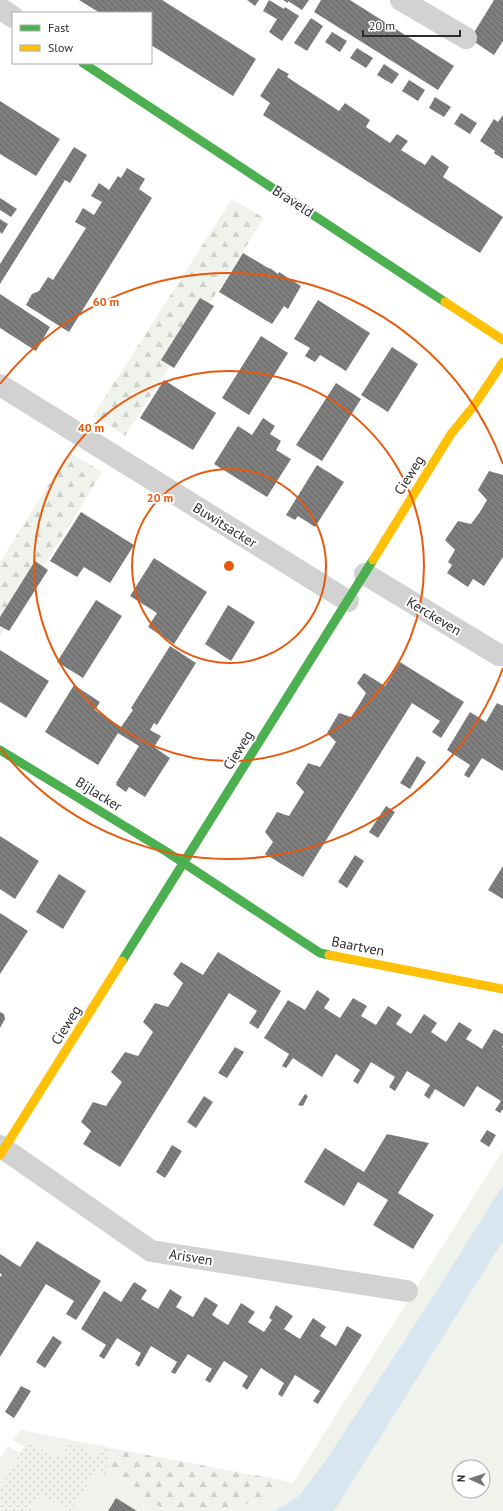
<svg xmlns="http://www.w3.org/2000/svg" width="503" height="1511" font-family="'PT Sans',sans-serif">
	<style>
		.green { fill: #f0f3eb; fill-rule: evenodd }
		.forest { fill: url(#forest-firs) }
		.park { fill: url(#park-dots) }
		.water { fill: #d8e6ef }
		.building { fill: url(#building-back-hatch) }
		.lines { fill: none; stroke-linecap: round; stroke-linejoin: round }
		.street { stroke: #d2d2d2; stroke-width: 22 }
		.fast { stroke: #4caf50; stroke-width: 9 }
		.slow { stroke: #ffc107; stroke-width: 9 }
		.ring { fill: none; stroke: #e8590c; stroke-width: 2 }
		.labels { text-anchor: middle; stroke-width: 4; stroke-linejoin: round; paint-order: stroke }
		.street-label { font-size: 14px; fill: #2d2d2d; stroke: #fff }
		.centre { fill: #e8590c; stroke: #fff; stroke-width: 2 }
		.ring-label { font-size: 12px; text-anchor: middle; font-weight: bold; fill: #e8590c; stroke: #fff; stroke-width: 4; stroke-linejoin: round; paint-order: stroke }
	</style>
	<defs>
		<pattern id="forest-firs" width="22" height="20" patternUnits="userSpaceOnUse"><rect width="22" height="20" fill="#f0f3eb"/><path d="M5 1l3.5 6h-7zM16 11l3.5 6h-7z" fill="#ced1ca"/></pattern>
		<pattern id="park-dots" width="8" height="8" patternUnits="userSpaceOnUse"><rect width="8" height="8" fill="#f0f3eb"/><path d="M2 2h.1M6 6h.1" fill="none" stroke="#ced1ca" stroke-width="1.8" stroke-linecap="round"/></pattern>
		<pattern id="building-back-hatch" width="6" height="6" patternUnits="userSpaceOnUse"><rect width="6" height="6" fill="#7e7e7e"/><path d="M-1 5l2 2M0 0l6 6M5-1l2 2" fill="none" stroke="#686868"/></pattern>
	</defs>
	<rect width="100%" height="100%" fill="#fff"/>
	<path class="green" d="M503 1150V1185L427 1306 326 1460 298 1497 274 1511H224L235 1508 278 1491 283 1487 285 1481 293 1483Z
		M503 1241V1511H334ZM459 1467H483V1491H459Z
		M21 1430 101 1446 100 1450 94 1456 63 1454 52 1456 30 1443 25 1444 23 1446 12 1440Z
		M8 1446 20 1453 0 1487V1458Z
		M98 1469 103 1473 167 1511H137L116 1498 108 1511H30L40 1494 71 1511Z"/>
	<path class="forest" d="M232 199 264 218 125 436 93 416Z
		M69 452 102 472 0 637V562Z
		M106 1447 285 1481 283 1487 279 1491 235 1508 224 1511H167L103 1473 110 1459Z"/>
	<path class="park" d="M71 1442 94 1456 100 1450 101 1446 106 1447 110 1459 103 1473 98 1469 71 1511 40 1494 30 1511H0V1487L25 1444 30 1443 52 1456 63 1454Z"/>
	<path class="water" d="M503 1185V1241L334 1511H274L298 1497 326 1460 427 1306Z"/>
	<path class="building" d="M79 0H162L256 59 233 96 151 45V13H100Z
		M247 0H259L255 6Z
		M269 0 284 9 285 7 299 16 282 41 269 32 277 19 263 11Z
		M283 0H309L302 10 288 1V3Z
		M321 0H350L454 66 438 90 314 12Z
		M494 0H503V41L494 55 470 39Z
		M311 18 323 26 307 51 294 43Z
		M332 32 347 41 340 52 325 42Z
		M357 48 373 58 366 68 350 58Z
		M384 64 399 74 392 84 377 75Z
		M278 68 289 74 287 77 339 111 345 103 370 120 366 127 390 143 397 134 408 141 401 150 425 165 432 155 449 167 443 177 503 217 480 253 263 115 270 103 260 96Z
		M409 80 425 90 418 101 402 91Z
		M435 97 451 107 444 117 429 108Z
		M0 101 60 139 36 176 0 154Z
		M461 113 477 123 470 134 454 124Z
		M503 115V159L494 153 495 151 480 141 494 119 498 122Z
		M74 147 87 155 70 183 65 180 0 284V264Z
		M127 168 145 179 139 189 152 198 69 332 26 305 32 294 39 291 48 277 53 280 86 228 75 222 83 208 94 215 102 202 91 196 99 183 109 190 118 176 121 178Z
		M0 198 17 209 11 217 0 210Z
		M0 219 8 224 2 234 0 232Z
		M243 253 270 269V268L278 274 279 272 301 286 288 309 284 306 272 324 219 292Z
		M0 294 50 327 36 351 0 328Z
		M200 298 214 306 174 368 161 360Z
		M318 300 370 333 346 371 320 355 315 362 305 356 310 348 294 339Z
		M261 336 288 353 249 415 222 398Z
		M392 347 418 364 388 412 361 395Z
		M164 380 216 413 193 450 140 418Z
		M336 383 361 399 322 461 296 445Z
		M263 418 275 426 270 434 281 441 276 450 291 459 267 497 214 464 238 426 252 435Z
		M317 465 344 482 315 527 298 516 295 520 286 515Z
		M489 471 503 475V557L484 586 473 579 468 587 447 573 452 565 448 562 455 550 445 540 458 521 471 524 480 512 487 500 478 490Z
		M81 512 134 545 110 583 84 567 77 577 50 561Z
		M154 558 207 592 174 644 148 627 157 613 130 596Z
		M35 561 48 570 9 631 0 626V617Z
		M96 600 122 616 83 678 57 662Z
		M228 605 255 622 231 661 205 644Z
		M170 646 196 663 157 725 154 723 150 730 161 736 154 747 170 758 145 797 129 787 126 792 116 785 117 783H116L139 746 118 733 98 765 45 732 74 685 100 702 95 710 121 727 133 710 131 708Z
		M0 650 49 681 26 718 0 702Z
		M400 662 464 702 441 738 432 732 440 721 412 703 303 877 265 854 273 842 265 832 277 812 289 816 304 792 296 783 308 763 320 767 336 742 327 733 339 713 351 717 359 705 366 693 357 683 364 673 385 686Z
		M497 703 503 706V771L482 758 469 778 464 775 470 765 447 750 470 712 486 722Z
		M417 756 426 762 410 789 400 783Z
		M386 806 395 812 378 838 369 832Z
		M0 836 39 861 15 899 0 889Z
		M355 855 364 861 347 888 338 882Z
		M503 866V899L488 890Z
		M59 874 86 891 63 929 36 912Z
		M0 913 28 931 0 974Z
		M218 952 281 991 258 1029 249 1023 257 1011 229 993 120 1167 83 1144 91 1131 81 1122 93 1102 106 1106 122 1082 111 1072 125 1052 138 1056 153 1032 143 1022 155 1003 168 1007 176 995 183 983 173 974 181 962 203 975Z
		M317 990 330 999 324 1008 340 1018 353 998 367 1006 361 1016 376 1025 388 1006 402 1015 396 1024 411 1034 424 1014 437 1023 431 1032 446 1042 459 1022 472 1030 466 1039 482 1049 494 1029 503 1034V1045L502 1047 503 1048V1109L500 1113 495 1110 501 1101 477 1086 464 1107 435 1089 429 1099 424 1095 430 1085 407 1071 395 1091 389 1087 395 1077 371 1062 358 1084 353 1081 360 1070 336 1054 322 1077 293 1058 286 1068 282 1066 289 1054 264 1038 288 1000 305 1010Z
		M0 1012 4 1014 5 1019 0 1028Z
		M235 1047 244 1052 227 1078 218 1073Z
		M305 1094 308 1096 303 1106 298 1105Z
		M204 1096 213 1102 196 1128 187 1122Z
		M487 1130 496 1135 489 1147 480 1141Z
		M387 1134 429 1143 398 1193 434 1215 413 1249 373 1225 388 1200 358 1182 344 1206 304 1182 325 1148 364 1172Z
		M172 1145 182 1151 165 1178 156 1172Z
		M37 1241 101 1281 76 1320 66 1314 74 1301 46 1284 0 1357V1277L2 1275 0 1273V1254L20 1267Z
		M134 1282 147 1290 141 1299 158 1309 170 1289 182 1297 176 1307 193 1317 205 1297 218 1305 212 1315 228 1325 241 1303 255 1312 248 1322 264 1332 272 1320 269 1318 276 1305 293 1316 284 1329 300 1339 313 1318 326 1327 320 1336 336 1346 347 1326 362 1335 318 1404 313 1401 320 1391 295 1375 282 1397 278 1394 284 1383 261 1368 247 1390 242 1386 248 1376 224 1361 210 1383 205 1380 212 1369 188 1354 175 1374 171 1372 177 1362 151 1346 139 1367 135 1364 141 1353 117 1338 104 1359 99 1356 106 1345 81 1329 104 1291 121 1302Z
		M53 1336 62 1342 45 1368 36 1362Z
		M21 1386 31 1391 14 1418 5 1412Z
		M116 1498 137 1511H108Z"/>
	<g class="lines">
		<path class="street" d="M401 0 466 38
			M0 8 13 17
			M0 385 348 601
			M365 574 499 655H503
			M0 1146 151 1251 407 1291"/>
		<path class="fast" d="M83 63 445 302
			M0 750 167 852 320 953 329 955
			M122 961 373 560"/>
		<path class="slow" d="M445 302 503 340
			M373 560 451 434 473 407 503 362
			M329 955 503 989
			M0 1155 122 961"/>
	</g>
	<g class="ring">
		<circle cx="229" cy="566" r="97"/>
		<circle cx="229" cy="566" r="195"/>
		<path d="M503 668A292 292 0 0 1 0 748M0 384A292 292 0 0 1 503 464"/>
	</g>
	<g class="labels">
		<g class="street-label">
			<text transform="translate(293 201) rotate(33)" y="5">Braveld</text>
			<text transform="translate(409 475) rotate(-58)" y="5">Cieweg</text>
			<text transform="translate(225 525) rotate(32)" y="5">Buwitsacker</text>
			<text transform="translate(434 616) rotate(31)" y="5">Kerckeven</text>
			<text transform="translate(238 750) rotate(-58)" y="5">Cieweg</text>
			<text transform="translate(99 794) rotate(32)" y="5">Bijlacker</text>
			<text transform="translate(358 946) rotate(11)" y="5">Baartven</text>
			<text transform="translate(66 1025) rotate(-58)" y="5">Cieweg</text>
			<text transform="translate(191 1257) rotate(9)" y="5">Arisven</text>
		</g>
	</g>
	<circle cx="229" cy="566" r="6" class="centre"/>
	<g class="ring-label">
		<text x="106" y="306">60 m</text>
		<text x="91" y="432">40 m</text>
		<text x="160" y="502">20 m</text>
	</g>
	<rect x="12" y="12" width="140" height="52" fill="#ffffff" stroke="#ababab"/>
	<rect x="20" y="25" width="20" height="6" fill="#4caf50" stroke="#ababab"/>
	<text x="48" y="32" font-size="12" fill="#2d2d2d">Fast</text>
	<rect x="20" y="45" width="20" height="6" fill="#ffc107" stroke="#ababab"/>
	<text x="48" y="52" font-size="12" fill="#2d2d2d">Slow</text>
	<g transform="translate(471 1479) rotate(273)"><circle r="19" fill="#ffffff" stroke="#ababab"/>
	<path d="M0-3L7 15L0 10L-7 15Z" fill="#767676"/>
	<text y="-6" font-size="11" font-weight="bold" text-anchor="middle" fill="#2d2d2d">N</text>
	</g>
	<path d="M363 30v6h97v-6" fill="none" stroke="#2d2d2d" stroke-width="2"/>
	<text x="369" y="30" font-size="12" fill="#2d2d2d" stroke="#ffffff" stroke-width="3" paint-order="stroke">20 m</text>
</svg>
